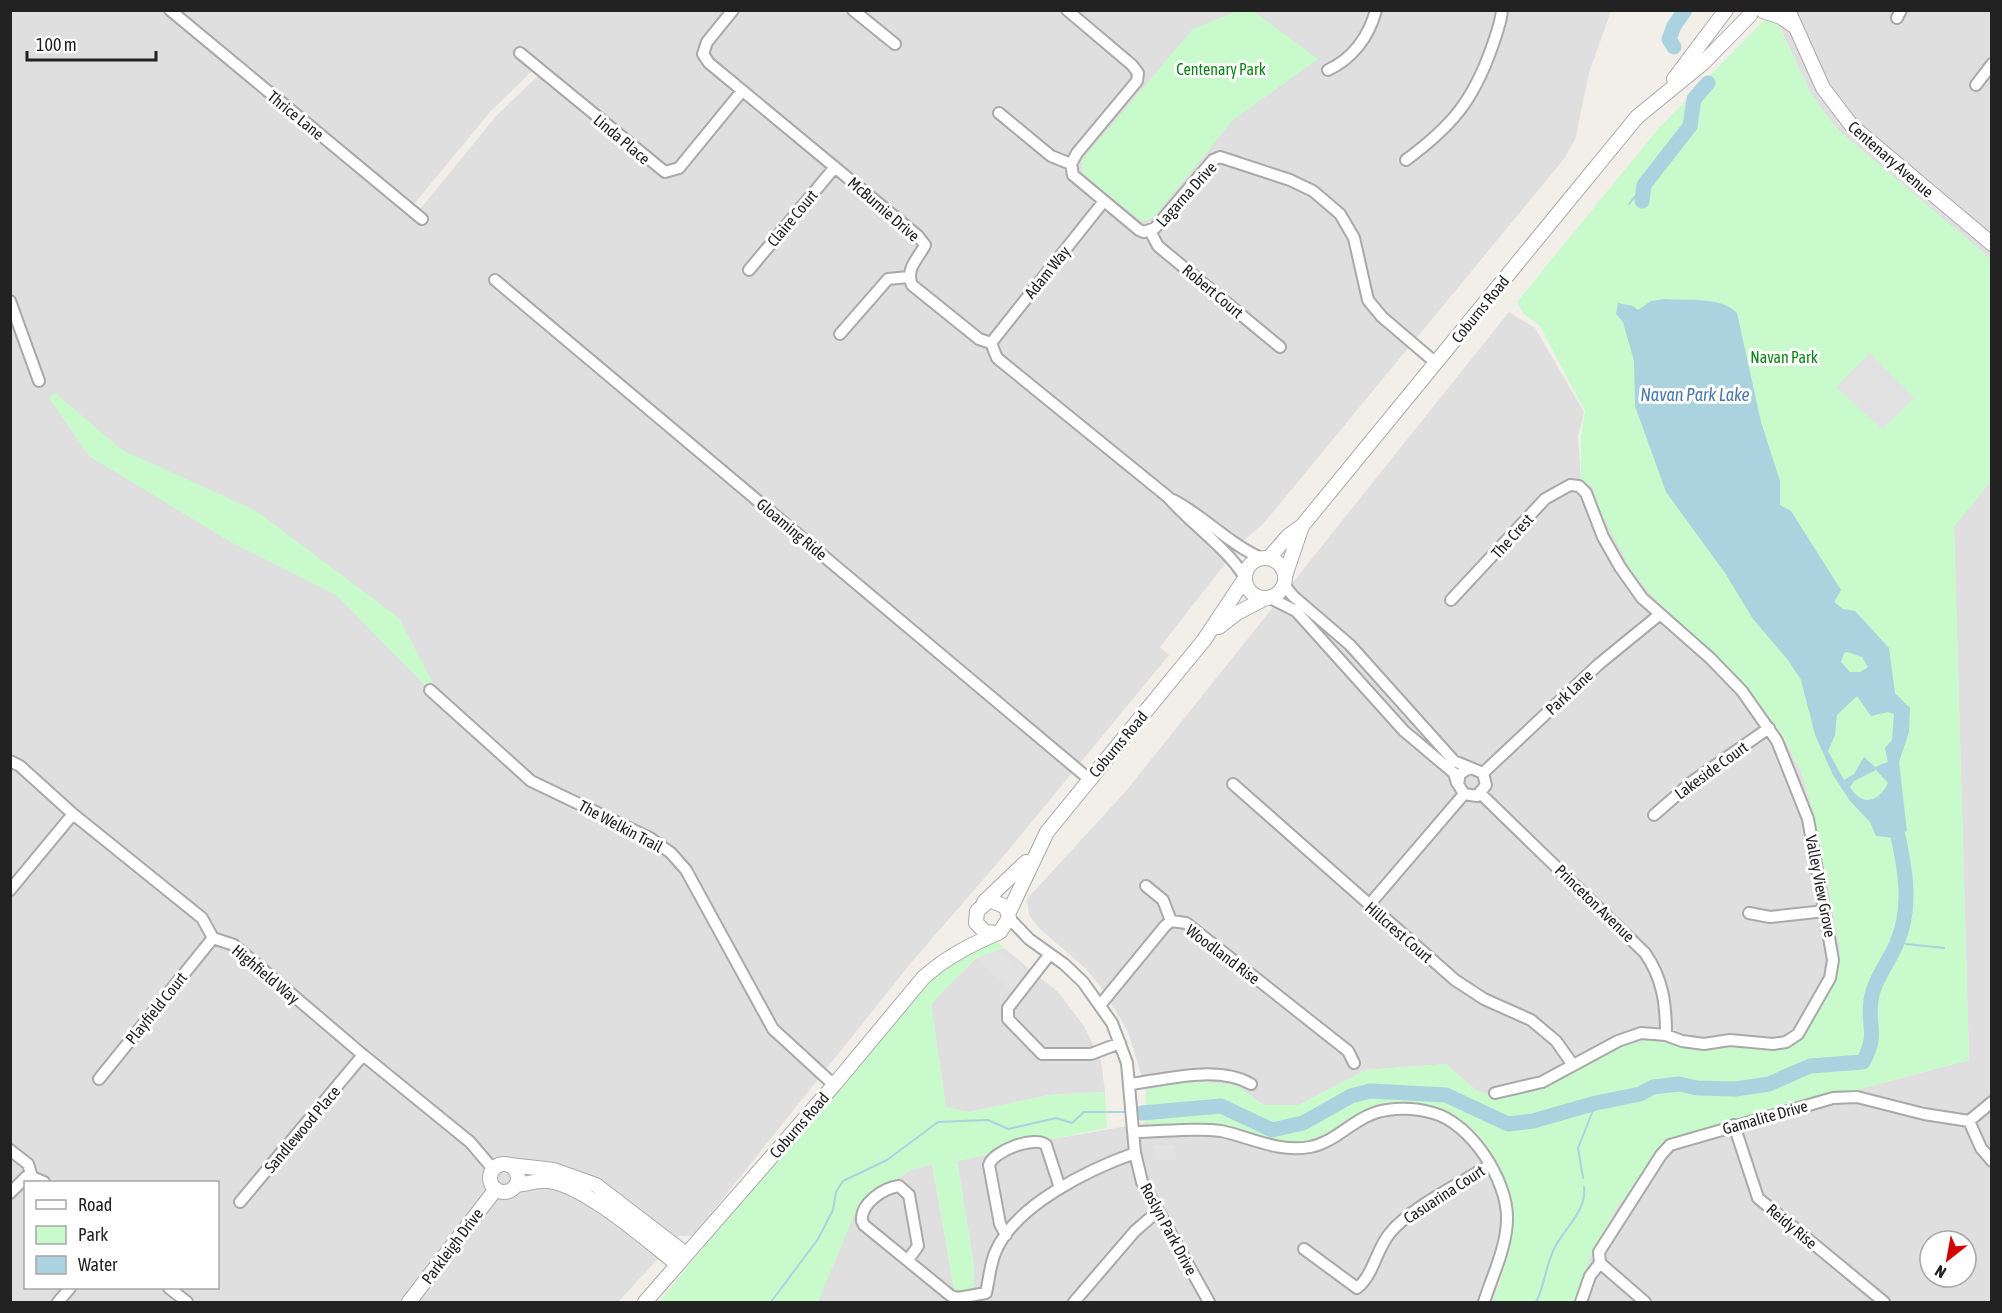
<svg xmlns="http://www.w3.org/2000/svg" width="2002" height="1313" font-family="'Asap Condensed',sans-serif">
	<style>
		.residential { fill: #e0dfdf; fill-rule: evenodd }
		.park { fill: #c8facc }
		.parking { fill: #e2e2e2 }
		.water { fill: #aad3df; fill-rule: evenodd }
		.lines { fill: none; stroke-linecap: round; stroke-linejoin: round }
		.stream { stroke: #aad3df; stroke-width: 2 }
		.river { stroke: #aad3df; stroke-width: 15 }
		.minor-casing { stroke: #a9a9a9; stroke-width: 14 }
		.tertiary-casing { stroke: #a9a9a9; stroke-width: 16 }
		.minor { stroke: #fff; stroke-width: 10 }
		.tertiary { stroke: #fff; stroke-width: 14 }
		.labels { text-anchor: middle; stroke-width: 6; stroke-linejoin: round; paint-order: stroke }
		.park-label { font-size: 16px; fill: #0c8416; stroke: #fff }
		.street-label { font-size: 16px; fill: #222; stroke: #fff }
		.water-label { font-size: 18px; font-style: italic; fill: #4a7aab; stroke: #fff }
	</style>
	<rect width="100%" height="100%" fill="#f2efe9"/>
	<path class="residential" d="M10 11H1611L1589 73 1575 140 1564 159 1264 523 1243 541 1160 647 1169 655 1007 852 910 964 693 1236H679L618 1302H11ZM532 71 538 76 497 115 421 208 414 204 491 111ZM26 1182H218V1288H26Z
		M1790 11H1991V259L1846 138 1827 117 1810 92 1779 25Z
		M1509 312 1535 328 1584 412 1578 437 1581 480 1593 486 1598 508 1682 625 1741 679 1780 731 1802 774 1812 808 1840 948 1837 973 1803 1038 1782 1050 1729 1046 1696 1050 1681 1048 1546 1087 1496 1097 1477 1091 1446 1064 1366 1070 1299 1105H1263L1236 1085 1189 1081 1146 1090 1128 1032 1104 991 1086 969 1040 929 1029 915 1027 899 1126 791Z
		M1991 481V1302H1574L1591 1255 1621 1200 1623 1202 1668 1140 1969 1060 1954 526ZM1930 1241H1966V1277H1930Z
		M1004 948 1058 992 1084 1026 1101 1061 1105 1092 1049 1095 969 1112 946 1108 931 1004 976 958Z
		M1397 1105 1445 1112 1470 1127 1495 1160 1506 1183 1514 1212 1512 1236 1493 1302H685L857 1213 860 1201 911 1170 932 1164 955 1293 974 1290V1266L957 1161 987 1155 1034 1137 1053 1139 1145 1123 1327 1135 1364 1113Z"/>
	<path class="park" d="M1237 11H1253L1318 59 1233 120 1154 217 1142 222 1082 173V160L1193 29Z
		M1764 20 1777 22 1810 92 1836 128 1991 259V481L1954 527 1969 1060 1668 1140 1624 1203 1620 1201 1591 1255 1574 1302H1493C1502 1275 1514 1244 1514 1214 1513 1189 1489 1141 1469 1126 1450 1112 1419 1103 1395 1106 1356 1111 1329 1141 1289 1143 1274 1144 1256 1134 1241 1131 1210 1125 1177 1126 1145 1123L1146 1090 1189 1081 1236 1085 1263 1105H1299L1366 1070 1446 1064 1477 1091 1496 1097 1546 1087 1621 1046 1651 1040 1696 1050 1729 1046 1781 1050 1803 1038 1837 973 1840 948 1812 808 1802 774 1784 737 1741 679 1653 597 1630 568 1598 507 1593 487 1581 480V437L1585 411 1540 326 1524 314 1517 302 1658 129Z
		M55 393 122 450 255 510 399 618 432 681 425 685 336 595 229 541 89 456 49 398Z
		M993 937 1004 948 976 958 931 1004 946 1107 969 1112 1049 1095 1105 1092 1107 1128 1053 1139 1034 1137 987 1155 957 1161 974 1266V1290L955 1294 932 1164 911 1170 860 1201 818 1302H659L926 976Z"/>
	<path class="parking" d="M1870 353 1914 398 1882 429 1836 387Z
		M1000 950 1028 972 1014 994 976 958Z
		M1175 1145 1177 1160 1155 1161 1152 1146Z"/>
	<path class="water" d="M1665 299C1687 301 1721 296 1737 313L1761 422 1780 481V505L1791 511 1841 590 1834 602 1843 609 1855 611 1889 648 1895 693 1910 708 1909 732 1899 762 1907 831 1894 838 1876 836 1870 822 1850 801 1833 775 1815 735 1801 680 1788 660 1753 619 1725 573 1666 492 1635 406 1634 361 1623 322 1616 314 1618 303 1633 306 1638 310 1651 301ZM1847 652 1862 657 1868 667 1860 672H1850L1841 662 1844 653ZM1857 696 1871 716 1888 712 1894 714 1892 740 1885 748 1888 762 1875 767 1864 757 1854 774 1844 780 1828 751 1835 735 1837 715ZM1876 770 1888 783C1879 802 1862 807 1850 787L1854 781Z"/>
	<g class="lines">
		<path class="stream" d="M1629 204 1644 185
			M1898 939 1906 944 1944 948
			M1583 1178 1578 1148 1596 1103
			M771 1302 818 1239 833 1210 836 1192 843 1181 887 1160 938 1122 988 1120 1008 1129 1056 1118 1072 1123 1084 1112H1127
			M1536 1302C1545 1285 1546 1262 1556 1245 1566 1227 1587 1210 1584 1187"/>
		<path class="river" d="M1674 47 1669 39 1674 26 1685 10
			M1642 201 1644 185 1690 126 1694 99 1708 83
			M1142 1113 1221 1106 1272 1130 1303 1123 1351 1096 1370 1091 1446 1095 1508 1124 1533 1121 1596 1103 1640 1094 1653 1087 1679 1084 1697 1088 1736 1089 1769 1084 1810 1066 1863 1062C1879 1032 1867 1029 1871 1000 1874 980 1888 963 1896 945 1912 910 1906 873 1898 836"/>
		<defs>
			<path id="minor" d="M170 10 422 219
				M733 10 707 42 703 54 709 63 918 236 925 245C918 259 905 269 912 285L979 339 991 343
				M853 10 895 44
				M1067 10 1132 65 1138 73 1137 81 1077 153 1071 164 1073 175 1139 230 1144 232 1155 228 1213 160 1220 157 1290 180 1313 191 1340 214 1354 238 1368 300 1382 317 1436 363
				M1897 18 1901 10
				M520 53 665 172 679 168 742 91
				M1328 70C1352 59 1369 37 1376 10
				M1976 85 1992 64
				M999 113 1051 156 1071 164
				M1406 160C1452 126 1473 101 1492 47 1496 35 1501 23 1502 10
				M1150 231 1158 246 1280 347
				M749 270 835 167
				M495 280 1089 779
				M10 301 39 381
				M840 334 888 279 909 277
				M991 343 997 358 1168 497C1191 524 1226 547 1244 576
				M991 343 1104 201
				M1173 500C1204 516 1229 544 1261 558
				M1284 585 1293 596 1350 645 1454 761 1483 773 1486 785 1477 796 1464 794 1458 784 1460 774 1469 768
				M1270 598 1296 611 1404 731 1454 773 1457 783
				M1451 600 1545 499 1570 485 1579 486 1586 493 1603 537 1620 567 1642 598 1710 658 1742 691 1777 741 1808 819 1833 960 1830 978 1798 1034 1786 1042 1773 1044 1730 1040 1704 1044 1682 1041 1666 1035 1641 1033 1618 1041 1542 1082 1495 1093
				M430 690 531 781 650 838 671 853 686 870 773 1029 834 1085
				M10 761 20 766 73 814 202 918 213 938 234 945 363 1055 470 1142 493 1169
				M1483 773 1599 664 1659 615
				M1233 784 1455 980 1484 999 1531 1020 1556 1041 1573 1065
				M1481 794 1645 953C1663 979 1666 1004 1666 1035
				M1654 815 1693 781 1769 728
				M1146 886 1163 900 1171 921
				M10 890 73 814
				M1369 905 1464 794
				M1749 913 1770 917 1825 911
				M1009 918 1029 939 1064 964 1083 982 1112 1023 1127 1063 1135 1153 1142 1182 1209 1302
				M1050 954 1008 1008V1019L1042 1054H1091L1120 1043
				M1101 1004 1165 926 1171 921 1186 923 1348 1051 1354 1063
				M99 1079 213 938
				M1131 1084C1167 1079 1218 1065 1251 1084
				M1969 1121 1981 1148 1992 1161
				M1734 1125 1758 1198 1884 1302
				M1134 1132C1161 1132 1194 1127 1221 1131 1250 1137 1279 1153 1310 1147 1338 1142 1356 1114 1387 1110 1401 1108 1419 1109 1433 1113 1471 1123 1508 1181 1507 1219 1507 1246 1492 1277 1484 1302
				M10 1150 28 1164 32 1177
				M32 1177 44 1182
				M10 1193 26 1177H32
				M240 1202 363 1055
				M1006 1235 1000 1224 989 1165C993 1151 1035 1135 1046 1145L1060 1188
				M1304 1249 1357 1288C1374 1275 1376 1249 1390 1233 1410 1208 1461 1183 1490 1165
				M908 1260 918 1246 909 1195 899 1186C883 1188 860 1204 862 1221L864 1225 951 1296 958 1298 986 1293C989 1280 990 1265 995 1253 1014 1205 1090 1169 1135 1153
				M1600 1263 1599 1252 1661 1155 1670 1145 1833 1098 1857 1097 1924 1114 1969 1121 1992 1102
				M1600 1263 1645 1302
				M169 1288 187 1302
				M58 1302 70 1288
				M1074 1302 1135 1231 1158 1211
				M1581 1302 1590 1276 1600 1263"/>
			<path id="tertiary" d="M1788 10 1823 88 1852 126 1992 244
				M1763 11 1781 17 1794 26
				M1674 79 1726 10
				M1245 578a20 20 0 1 1 40 0a20 20 0 1 1-40 0Z
				M1269 558 1288 536 1302 526 1637 117 1703 63 1750 15
				M1285 576 1302 526
				M1219 627 1237 613 1264 599
				M984 902 1026 862
				M1009 912 1047 832 1204 640 1244 580
				M490 1178a14 14 0 1 1 28 0a14 14 0 1 1-28 0Z
				M510 1165 554 1170 596 1185 686 1254
				M516 1185C526 1184 538 1180 548 1181 583 1184 648 1241 677 1264
				M409 1302 496 1189
				M645 1302 834 1085 923 978C946 957 972 944 1000 932L1009 918 1006 907 990 900 977 911 976 923 985 932 997 933"/>
		</defs>
		<use href="#minor" class="minor-casing"/>
		<use href="#tertiary" class="tertiary-casing"/>
		<use href="#minor" class="minor"/>
		<use href="#tertiary" class="tertiary"/>
	</g>
	<g class="labels">
		<g class="park-label">
			<text x="1221" y="75">Centenary Park</text>
			<text x="1784" y="363">Navan Park</text>
		</g>
		<g class="street-label">
			<text transform="translate(296 115) rotate(39)" y="6">Thrice Lane</text>
			<text transform="translate(622 139) rotate(40)" y="6">Linda Place</text>
			<text transform="translate(1891 159) rotate(41)" y="6">Centenary Avenue</text>
			<text transform="translate(1186 194) rotate(-48)" y="6">Lagarna Drive</text>
			<text transform="translate(884 209) rotate(41)" y="6">McBurnie Drive</text>
			<text transform="translate(792 218) rotate(-50)" y="6">Claire Court</text>
			<text transform="translate(1047 272) rotate(-51)" y="6">Adam Way</text>
			<text transform="translate(1213 291) rotate(40)" y="6">Robert Court</text>
			<text transform="translate(1480 309) rotate(-51)" y="6">Coburns Road</text>
			<text transform="translate(792 529) rotate(40)" y="6">Gloaming Ride</text>
			<text transform="translate(1512 536) rotate(-48)" y="6">The Crest</text>
			<text transform="translate(1569 692) rotate(-43)" y="6">Park Lane</text>
			<text transform="translate(1118 744) rotate(-50)" y="6">Coburns Road</text>
			<text transform="translate(1711 770) rotate(-36)" y="6">Lakeside Court</text>
			<text transform="translate(621 826) rotate(28)" y="6">The Welkin Trail</text>
			<text transform="translate(1821 886) rotate(79)" y="6">Valley View Grove</text>
			<text transform="translate(1595 903) rotate(44)" y="6">Princeton Avenue</text>
			<text transform="translate(1399 932) rotate(41)" y="6">Hillcrest Court</text>
			<text transform="translate(1223 954) rotate(37)" y="6">Woodland Rise</text>
			<text transform="translate(266 974) rotate(40)" y="6">Highfield Way</text>
			<text transform="translate(156 1008) rotate(-51)" y="6">Playfield Court</text>
			<text transform="translate(1765 1117) rotate(-16)" y="6">Gamalite Drive</text>
			<text transform="translate(799 1125) rotate(-49)" y="6">Coburns Road</text>
			<text transform="translate(302 1129) rotate(-50)" y="6">Sandlewood Place</text>
			<text transform="translate(1444 1194) rotate(-33)" y="6">Casuarina Court</text>
			<text transform="translate(1792 1226) rotate(40)" y="6">Reidy Rise</text>
			<text transform="translate(1169 1229) rotate(62)" y="6">Roslyn Park Drive</text>
			<text transform="translate(452 1246) rotate(-53)" y="6">Parkleigh Drive</text>
		</g>
		<g class="water-label">
			<text x="1695" y="401">Navan Park Lake</text>
		</g>
	</g>
	<rect width="2002" height="1313" fill="none" stroke="#222222" stroke-width="24"/>
	<rect x="24" y="1181" width="195" height="108" fill="#ffffff" stroke="#a7a7a7" stroke-width="1.5"/>
	<rect x="36" y="1200" width="30" height="9" fill="#ffffff" stroke="#a7a7a7" stroke-width="1.5"/>
	<text x="78" y="1211" font-size="18" fill="#222222">Road</text>
	<rect x="36" y="1226" width="30" height="18" fill="#c8facc" stroke="#a7a7a7" stroke-width="1.5"/>
	<text x="78" y="1241" font-size="18" fill="#222222">Park</text>
	<rect x="36" y="1256" width="30" height="18" fill="#aad3df" stroke="#a7a7a7" stroke-width="1.5"/>
	<text x="78" y="1271" font-size="18" fill="#222222">Water</text>
	<g transform="translate(1948 1259) rotate(211)"><circle r="28" fill="#ffffff" stroke="#a7a7a7" stroke-width="1.5"/>
	<path d="M0-4.5L10 22L0 15L-10 22Z" fill="#d40000"/>
	<text y="-9" font-size="16" font-weight="bold" text-anchor="middle" fill="#222222">N</text>
	</g>
	<path d="M27 51v9h129v-9" fill="none" stroke="#222222" stroke-width="3"/>
	<text x="36" y="51" font-size="18" fill="#222222" stroke="#ffffff" stroke-width="4.5" paint-order="stroke">100 m</text>
</svg>
